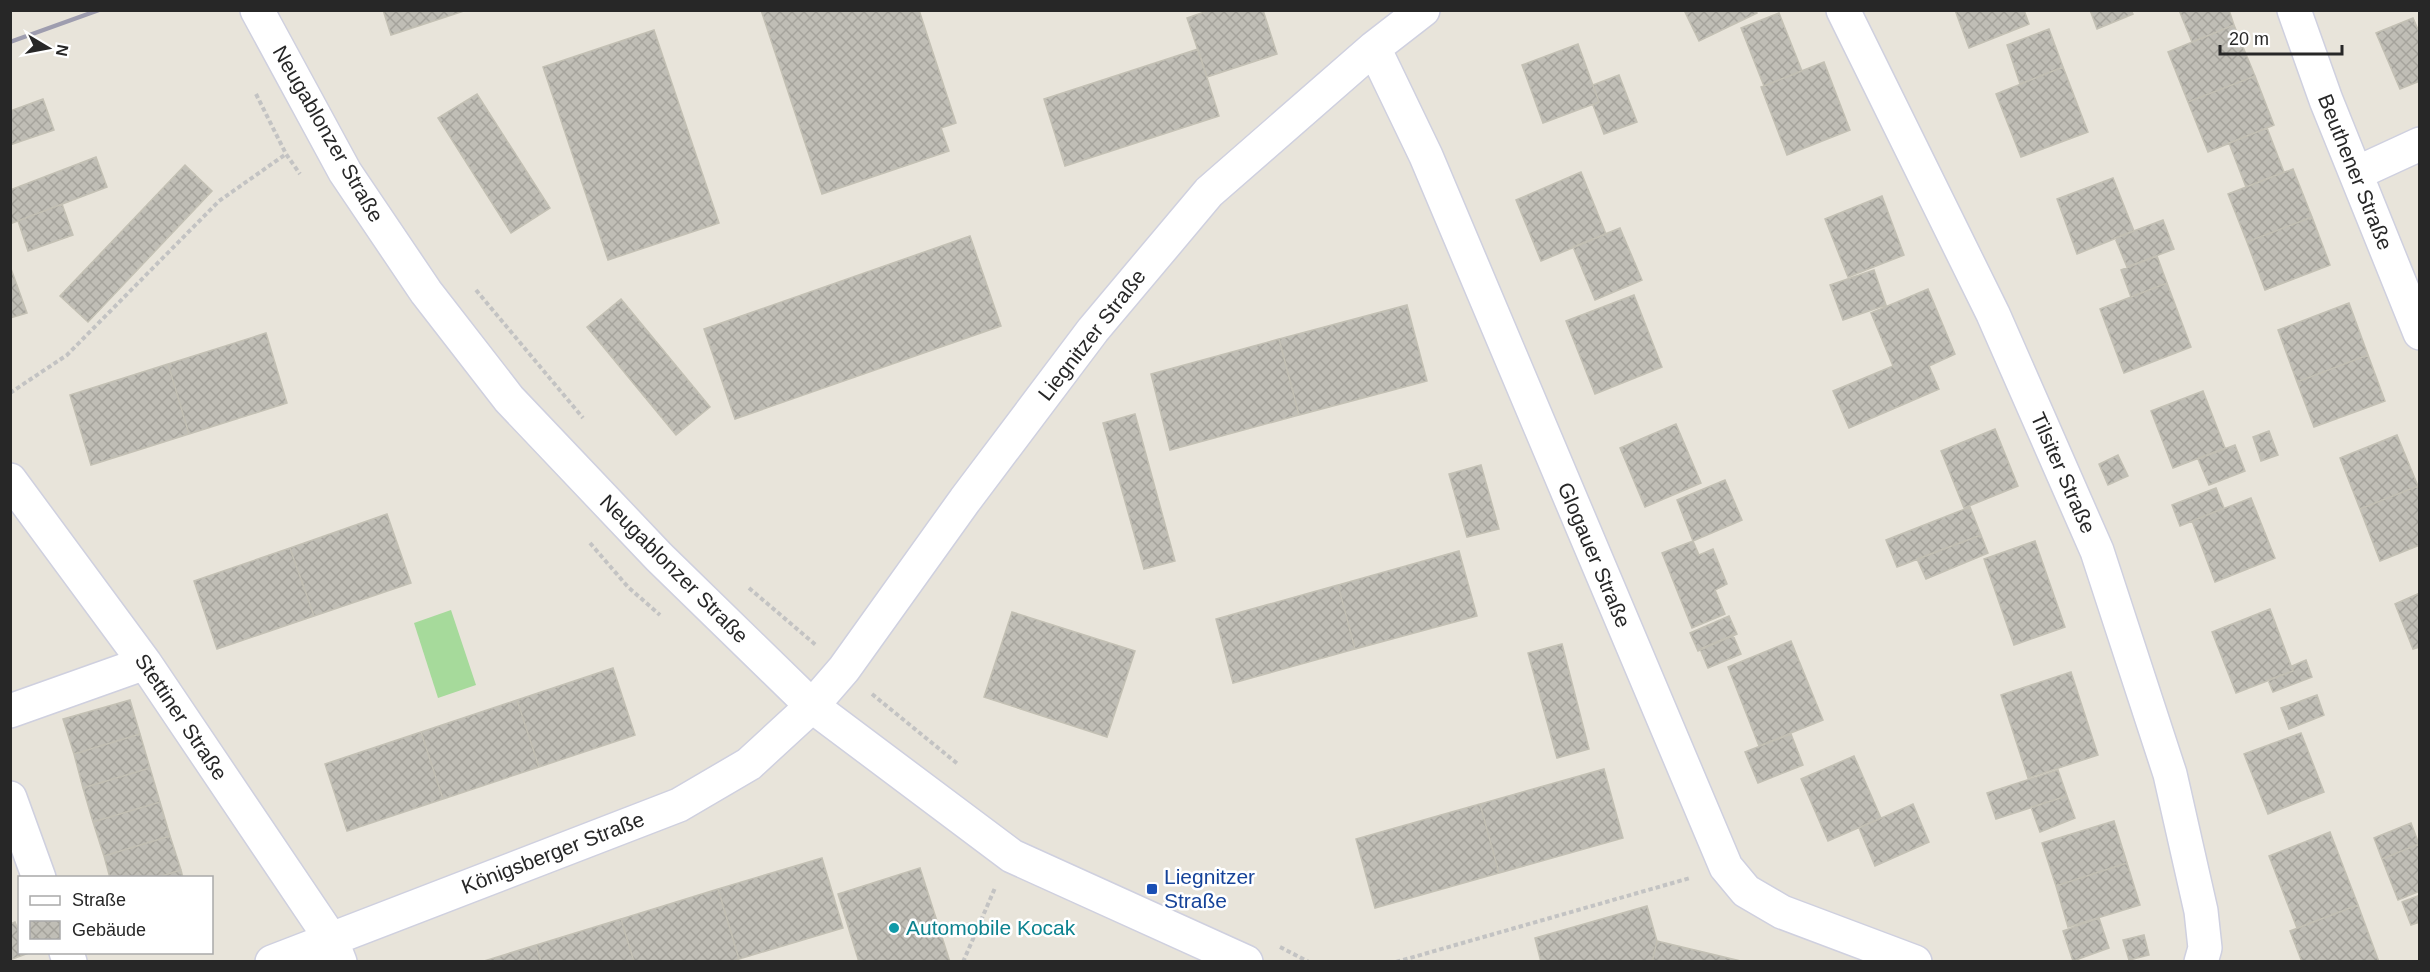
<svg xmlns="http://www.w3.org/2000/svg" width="2430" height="972" font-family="Arial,sans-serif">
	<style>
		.park { fill: #a6da9b }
		.building { fill: url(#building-cross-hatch); stroke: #c3c0b4; stroke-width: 1.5 }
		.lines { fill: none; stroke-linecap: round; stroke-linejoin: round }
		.minor-casing { stroke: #cfd0df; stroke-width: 36 }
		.path { stroke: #c3c3c3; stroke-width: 4; stroke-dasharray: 4.5 3; stroke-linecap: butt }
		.minor { stroke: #fff; stroke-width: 33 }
		.rail { stroke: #9e9daf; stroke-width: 4.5 }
		.transit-dot { fill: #1a4fb4; stroke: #fff; stroke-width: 2 }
		.culture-dot { fill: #0f9aa8; stroke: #fff; stroke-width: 2 }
		.labels { text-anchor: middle; stroke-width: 5; stroke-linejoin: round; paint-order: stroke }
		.street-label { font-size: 21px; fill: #272727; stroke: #fff }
		.transit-label { font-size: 21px; fill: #164399; stroke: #fff; text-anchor: start }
		.culture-label { font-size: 21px; fill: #0d838f; stroke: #fff; text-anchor: start }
	</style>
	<defs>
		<pattern id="building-cross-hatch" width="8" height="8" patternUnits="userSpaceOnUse" patternTransform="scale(1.5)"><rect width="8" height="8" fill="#c0beb6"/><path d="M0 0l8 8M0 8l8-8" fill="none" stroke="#a5a39c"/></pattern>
	</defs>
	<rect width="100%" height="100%" fill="#e8e4da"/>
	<path class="park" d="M451 610 476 685 438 698 414 623Z"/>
	<path class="building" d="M383 10H464V11L391 35Z
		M761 10H919L956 123 941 128 949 151 822 194Z
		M1210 10H1263L1277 54 1207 77 1187 18Z
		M1684 10H1756L1757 13 1699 41Z
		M1955 10H2024L2029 24 1969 48Z
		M2090 10H2131L2133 14 2097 29Z
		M2179 10H2229L2234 25 2192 42Z
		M1779 13 1802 71 1764 86 1741 28Z
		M2413 18 2420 34V81L2400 89 2376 33Z
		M2234 25 2255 76 2188 102 2168 52Z
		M2049 29 2063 67 2020 84 2007 45Z
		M654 30 719 223 608 260 543 67Z
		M1578 44 1599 102 1543 123 1522 65Z
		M1198 49 1219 116 1065 166 1044 99Z
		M1824 62 1850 130 1787 155 1761 87Z
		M2063 67 2088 132 2021 157 1996 94Z
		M1619 75 1637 122 1604 134 1593 105 1599 102 1593 85Z
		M2255 76 2274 125 2208 152 2188 102Z
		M477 94 550 208 511 233 438 118Z
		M43 99 54 130 10 145V111Z
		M2267 128 2284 172 2246 187 2229 143Z
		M96 157 107 187 10 224V190Z
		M185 165 212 191 88 322 60 296Z
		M2293 169 2312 217 2247 242 2228 194Z
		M1581 172 1606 234 1541 261 1516 200Z
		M2113 178 2134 231 2077 254 2057 199Z
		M1882 196 1904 255 1848 277 1825 219Z
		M62 204 73 235 28 251 18 221Z
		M2312 217 2330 265 2265 290 2247 242Z
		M2163 220 2174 249 2127 267 2115 238Z
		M1620 228 1642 280 1595 300 1573 247Z
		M970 236 1001 326 735 419 704 329Z
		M2157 256 2167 283 2131 297 2121 270Z
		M10 266 27 313 10 318Z
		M1874 270 1886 305 1843 320 1830 285Z
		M2167 283 2191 347 2124 373 2100 309Z
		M1928 289 1955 354 1929 366 1939 389 1849 428 1833 391 1893 366 1871 313Z
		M1634 295 1662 367 1595 394 1566 321Z
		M621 299 710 407 676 435 587 327Z
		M2349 303 2368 355 2297 382 2278 330Z
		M1407 305 1427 381 1299 415 1279 339Z
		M266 333 287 403 189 434 168 364Z
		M1279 339 1299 415 1170 450 1151 374Z
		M2368 355 2385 401 2314 427 2297 382Z
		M168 364 189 434 91 465 70 395Z
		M2203 391 2225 448 2173 468 2151 411Z
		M1135 414 1175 561 1144 569 1103 423Z
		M1676 424 1701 483 1645 507 1620 448Z
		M1995 429 2018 486 1964 508 1941 451Z
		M2269 431 2278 455 2261 461 2253 437Z
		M2397 435 2418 486 2360 509 2340 458Z
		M2235 445 2245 471 2209 485 2198 459Z
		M2118 455 2128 476 2108 485 2099 464Z
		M1481 465 1499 529 1467 537 1449 474Z
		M1725 480 1742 520 1693 541 1677 500Z
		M2418 486 2420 491V545L2380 561 2360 509Z
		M2216 488 2224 508 2180 526 2172 505Z
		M2251 498 2275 558 2215 582 2192 521Z
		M1970 507 1981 535 1897 567 1886 540Z
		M387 514 411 583 314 616 290 548Z
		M1981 535 1988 553 1926 579 1917 559Z
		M1693 541 1699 555 1713 549 1727 584 1715 590 1725 614 1692 628 1662 553Z
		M2035 541 2065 627 2014 645 1984 559Z
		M290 548 314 616 217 649 194 581Z
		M1459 551 1477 616 1355 649 1338 585Z
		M1338 585 1355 649 1233 683 1216 619Z
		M2420 593V647L2413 649 2395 604Z
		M2270 609 2293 671 2236 693 2212 632Z
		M1012 612 1135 651 1107 737 984 697Z
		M1729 616 1737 634 1698 651 1690 633Z
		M1733 635 1741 654 1708 668 1700 649Z
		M1791 641 1823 720 1759 746 1728 667Z
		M1562 644 1589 749 1557 758 1528 653Z
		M2306 660 2312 677 2273 692 2268 680 2293 671 2292 666Z
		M613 668 635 735 539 767 517 700Z
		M2071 672 2098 755 2028 778 2001 695Z
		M2317 695 2324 715 2289 729 2281 708Z
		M130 700 140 734 74 754 63 719Z
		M517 700 539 767 443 799 421 732Z
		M421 732 443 799 347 831 325 764Z
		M2301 733 2324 792 2268 814 2244 754Z
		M140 734 150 768 83 788 74 754Z
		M1791 734 1803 765 1758 783 1745 752Z
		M1854 756 1881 818 1828 841 1801 779Z
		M150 768 160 802 93 822 83 788Z
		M1604 769 1623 838 1499 873 1480 804Z
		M2058 770 2067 796 1996 819 1987 793Z
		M2067 796 2075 818 2040 832 2031 807Z
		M160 802 170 836 104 856 93 822Z
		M1480 804 1499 873 1375 908 1356 839Z
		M1913 804 1929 842 1875 866 1859 828Z
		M2114 821 2127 863 2056 886 2042 843Z
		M2411 823 2419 844 2382 859 2374 838Z
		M2330 832 2358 905 2297 928 2269 856Z
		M170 836 181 870 155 878H110L104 856Z
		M2419 844 2420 891 2398 900 2382 859Z
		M822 858 843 928 739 959 718 889Z
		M2127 863 2140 905 2068 927 2056 886Z
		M920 868 950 962H859L838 894Z
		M181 870 183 878H155Z
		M718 889 739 959 730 962H634L621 919Z
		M2420 895V922L2411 925 2402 902Z
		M2358 905 2379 962H2302L2290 931Z
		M1647 906 1657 941 1652 962H1541L1535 938Z
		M2099 918 2109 948 2073 961 2063 931Z
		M621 919 634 962H541L536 945Z
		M15 922 20 935V952L26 954 10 960V924Z
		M2144 935 2149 955 2129 960 2123 940Z
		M1657 941 1745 962H1652Z
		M536 945 541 962H481Z"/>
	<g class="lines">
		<defs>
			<path id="minor" d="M257 10 345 172 426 292 509 399 659 557 812 706 1012 856 1246 962
				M1843 10 1993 314 2097 551 2170 774 2201 911 2205 948 2201 962
				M2294 10 2326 100 2420 333
				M1374 48 1426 156 1726 867 1746 891 1782 912 1915 962
				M2357 173 2420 144
				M10 480 145 663 331 939 340 962
				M10 711 145 663
				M10 798 39 878
				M66 952 70 962
				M272 962 679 805 749 764 812 706 844 669 965 500 1093 330 1209 192 1374 48 1423 10"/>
		</defs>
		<use href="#minor" class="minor-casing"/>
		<path class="path" d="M256 94 286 154 300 174
			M476 290 583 418
			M10 393 67 355 219 201 286 154
			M590 543 628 587 660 615
			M749 588 817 646
			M872 694 959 765
			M1280 947 1309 962
			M963 962 995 888
			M1396 962 1690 878"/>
		<use href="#minor" class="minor"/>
		<path class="rail" d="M10 42 99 10"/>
	</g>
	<rect class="transit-dot" x="1146" y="883" width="12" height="12" rx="3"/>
	<circle class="culture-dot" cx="894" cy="928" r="6"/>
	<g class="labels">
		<g class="street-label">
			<text transform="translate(328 134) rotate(60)" y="7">Neugablonzer Straße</text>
			<text transform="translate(2355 172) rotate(68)" y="7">Beuthener Straße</text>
			<text transform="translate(1092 335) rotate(-52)" y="7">Liegnitzer Straße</text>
			<text transform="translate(2063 473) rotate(66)" y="7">Tilsiter Straße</text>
			<text transform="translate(1594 555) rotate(67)" y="7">Glogauer Straße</text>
			<text transform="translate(674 569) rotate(45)" y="7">Neugablonzer Straße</text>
			<text transform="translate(181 717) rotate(56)" y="7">Stettiner Straße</text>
			<text transform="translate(553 853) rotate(-21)" y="7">Königsberger Straße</text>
		</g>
		<g class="transit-label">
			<text x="1164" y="884">Liegnitzer<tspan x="1164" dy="24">Straße</tspan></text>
		</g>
		<g class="culture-label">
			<text x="906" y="935">Automobile Kocak</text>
		</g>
	</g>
	<rect width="2430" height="972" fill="none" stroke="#272727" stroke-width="24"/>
	<rect x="18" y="876" width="195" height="78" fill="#ffffff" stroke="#a9a9a9" stroke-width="1.5"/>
	<rect x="30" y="896" width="30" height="9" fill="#ffffff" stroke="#a9a9a9" stroke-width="1.5"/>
	<text x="72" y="906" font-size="18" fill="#272727">Straße</text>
	<rect x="30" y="921" width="30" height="18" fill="url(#building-cross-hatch)" stroke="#a9a9a9" stroke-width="1.5"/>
	<text x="72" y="936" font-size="18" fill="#272727">Gebäude</text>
	<g transform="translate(48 48) rotate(100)" stroke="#ffffff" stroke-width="4.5" paint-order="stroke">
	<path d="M0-4.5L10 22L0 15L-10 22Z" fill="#272727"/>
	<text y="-9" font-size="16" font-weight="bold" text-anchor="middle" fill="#272727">N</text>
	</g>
	<path d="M2220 45v9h122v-9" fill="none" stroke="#272727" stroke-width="3"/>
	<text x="2229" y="45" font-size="18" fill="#272727" stroke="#ffffff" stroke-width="4.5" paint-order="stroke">20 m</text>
</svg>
